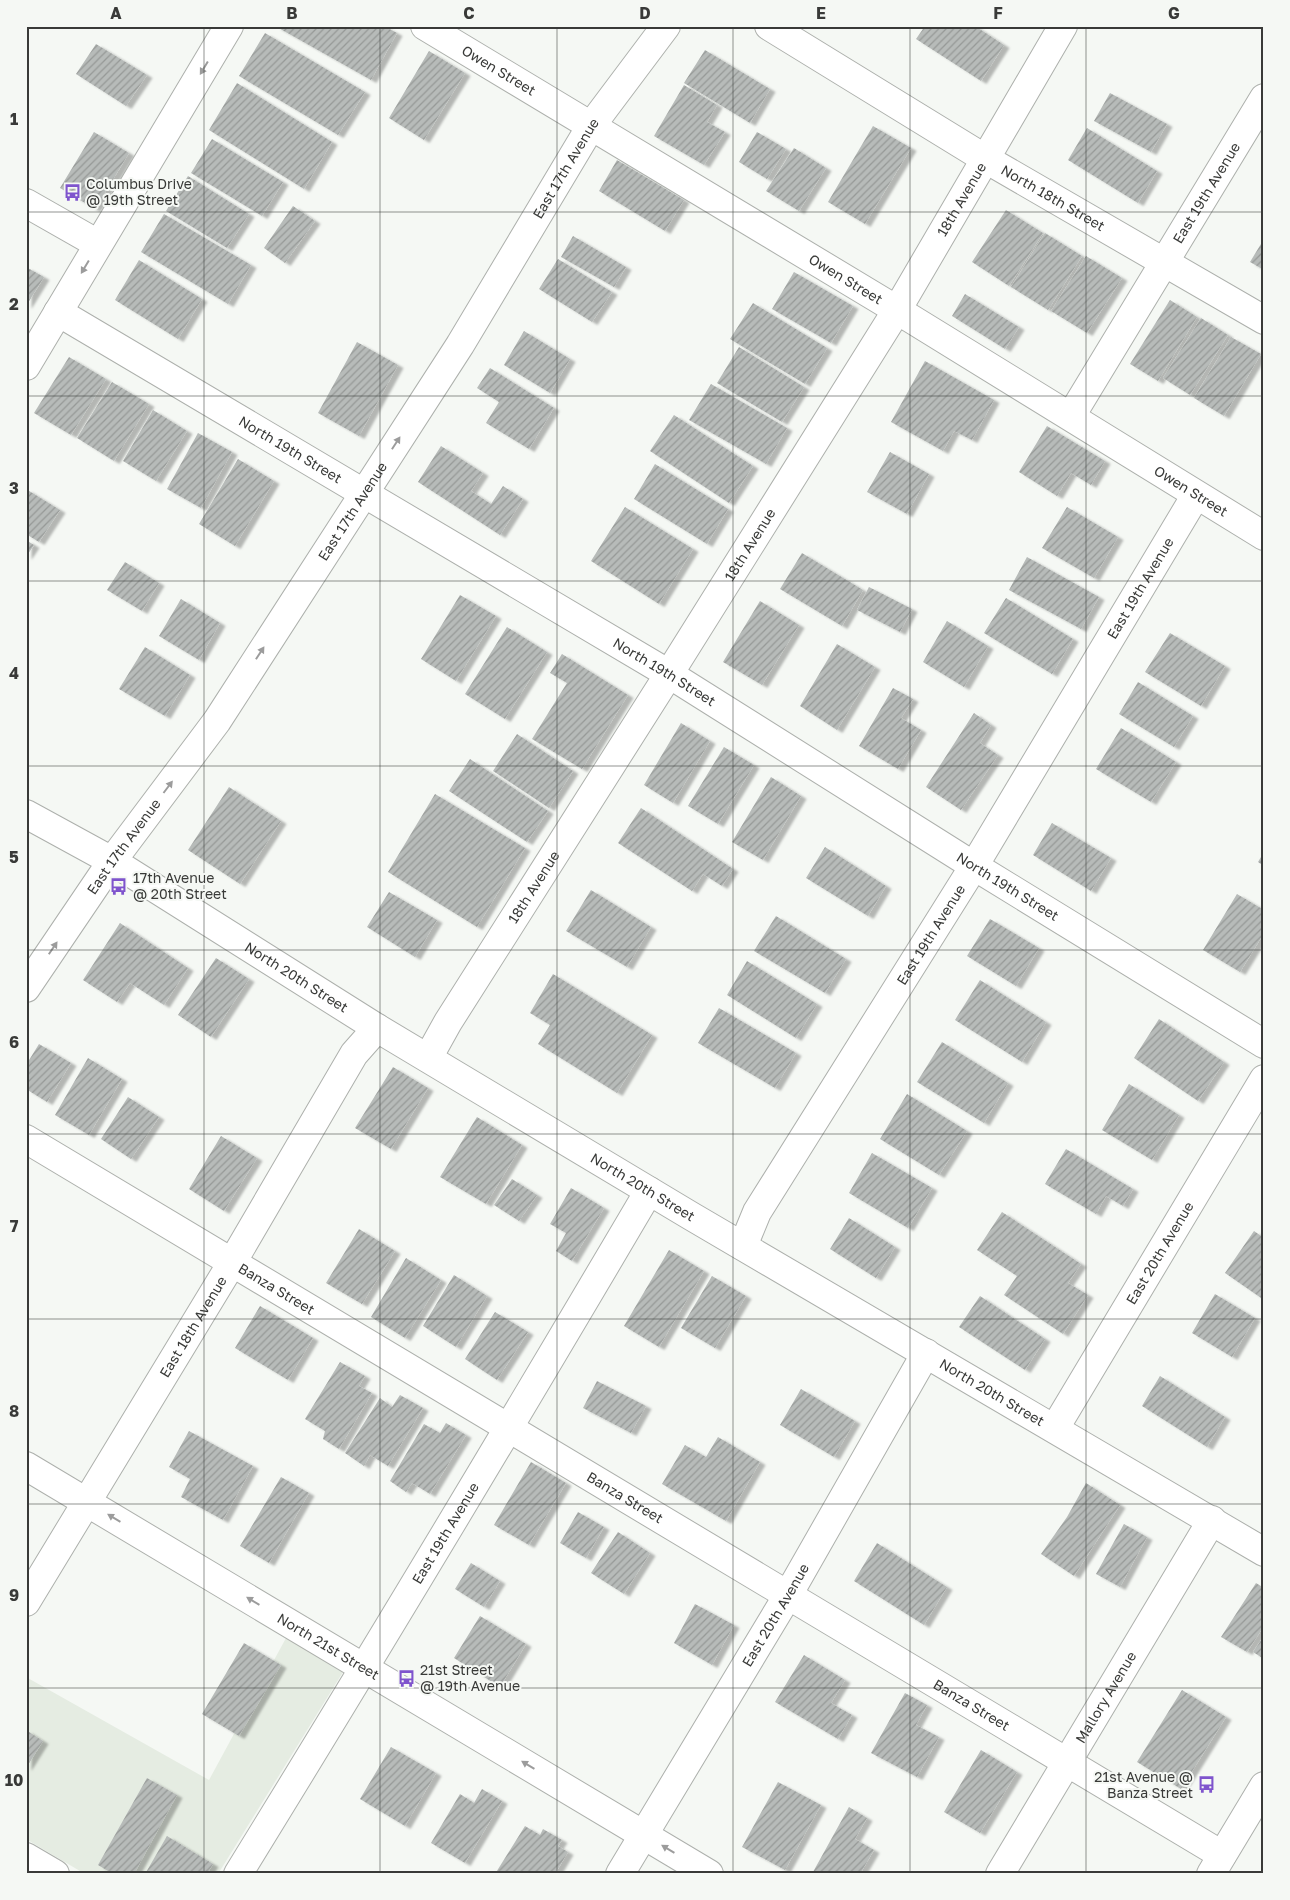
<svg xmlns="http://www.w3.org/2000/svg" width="1290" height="1900" font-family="'Golos Text',sans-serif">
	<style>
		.built { fill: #e5ece2 }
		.building { fill: url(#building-hatch); filter: url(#shadow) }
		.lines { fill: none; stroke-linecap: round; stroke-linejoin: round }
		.minor-casing { stroke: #adb0ac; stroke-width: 30 }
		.tertiary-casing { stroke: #adb0ac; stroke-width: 30 }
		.secondary-casing { stroke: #adb0ac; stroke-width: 30 }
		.minor { stroke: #fff; stroke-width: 28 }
		.tertiary { stroke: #fff; stroke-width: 28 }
		.secondary { stroke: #fff; stroke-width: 28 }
		.oneway { fill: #9c9c9c }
		.grid { fill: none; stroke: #393a38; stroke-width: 1; stroke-opacity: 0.55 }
		.labels { text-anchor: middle; stroke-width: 4; stroke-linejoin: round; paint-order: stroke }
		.street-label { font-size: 14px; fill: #393a38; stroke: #f5f8f4 }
		.poi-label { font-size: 14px; fill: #393a38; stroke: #f5f8f4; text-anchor: start }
		.neatline { fill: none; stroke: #393a38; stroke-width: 2 }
		.grid-label { font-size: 16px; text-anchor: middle; font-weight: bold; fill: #393a38 }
	</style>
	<defs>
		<pattern id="building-hatch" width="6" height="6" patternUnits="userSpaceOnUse" patternTransform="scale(1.25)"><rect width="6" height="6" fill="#b7bbb9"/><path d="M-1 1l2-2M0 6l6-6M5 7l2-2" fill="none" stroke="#969997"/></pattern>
		<filter id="shadow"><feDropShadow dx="5.5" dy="3" stdDeviation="1" flood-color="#0004"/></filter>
	</defs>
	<rect width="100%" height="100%" fill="#f5f8f4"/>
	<path class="built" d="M286 1638 343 1672 218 1874H85L26 1839V1677L209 1780Z"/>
	<path class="building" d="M275 26H384L397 33 371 80Z
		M925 26H975L1004 45 981 81 916 39Z
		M265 33 365 92 338 135 239 76Z
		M96 44 147 75 126 106 76 74Z
		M705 50 770 89 750 123 684 83Z
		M429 51 465 73 424 140 389 118Z
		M237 83 332 142 304 189 209 130Z
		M684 85 717 105 707 122 725 132 704 165 654 136Z
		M1110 93 1167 124 1151 152 1094 121Z
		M873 126 911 148 865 224 828 202Z
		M1087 128 1157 171 1138 203 1068 160Z
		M94 132 129 153 95 209 60 188Z
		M757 132 786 149 767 179 739 162Z
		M212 139 283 182 262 216 191 173Z
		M794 148 826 168 799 211 766 191Z
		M617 160 684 200 665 231 599 191Z
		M188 176 249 214 227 248 166 211Z
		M293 206 315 221 285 263 264 248Z
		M1006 210 1043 233 1009 286 972 262Z
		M164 214 251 265 228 304 141 252Z
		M1045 233 1082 256 1048 310 1011 287Z
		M573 236 626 267 614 287 561 257Z
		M1264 239V270L1250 262Z
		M1086 256 1122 278 1087 333 1051 311Z
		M558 259 612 292 592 322 539 289Z
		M139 260 202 299 178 339 115 300Z
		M26 267 44 277 26 306Z
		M794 272 853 306 831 343 772 309Z
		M965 294 1019 327 1005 349 952 316Z
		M1170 300 1197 317 1158 381 1130 364Z
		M753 303 827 348 805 384 730 339Z
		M1201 318 1228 335 1190 395 1163 378Z
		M524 331 570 359 550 393 504 365Z
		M1231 337 1261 354 1224 416 1194 398Z
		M357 342 398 365 359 436 318 413Z
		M739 347 804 387 782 422 717 383Z
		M69 357 106 379 71 435 34 413Z
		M925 361 994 400 972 440 954 431 943 451 891 422Z
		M490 368 554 408 529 449 486 423 499 402 477 388Z
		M112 382 149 404 114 461 77 438Z
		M711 384 787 428 766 464 689 420Z
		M153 410 187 431 156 481 123 461Z
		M674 415 753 466 729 503 650 451Z
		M1047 426 1105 461 1091 485 1071 473 1057 496 1019 472Z
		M198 433 232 452 201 508 167 489Z
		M441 446 483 473 471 491 491 504 503 486 523 499 500 535 418 482Z
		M890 452 929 474 907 514 867 492Z
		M238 459 274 481 235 546 199 524Z
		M655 464 728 509 707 544 634 499Z
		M26 489 60 510 39 542 26 534Z
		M625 507 693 549 659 604 591 561Z
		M1067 507 1118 537 1094 578 1042 548Z
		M26 540 34 545 26 557Z
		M802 553 863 590 842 626 780 589Z
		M1027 557 1099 597 1081 629 1009 590Z
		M125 562 159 583 142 611 107 590Z
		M869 587 912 609 900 632 857 610Z
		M460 595 496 616 456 681 421 659Z
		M1006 598 1073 639 1052 674 984 633Z
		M181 599 220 623 199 660 159 636Z
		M760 601 799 625 762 685 723 662Z
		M947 621 988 646 964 687 923 662Z
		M507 627 547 652 505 719 465 694Z
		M1170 633 1225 666 1201 706 1145 672Z
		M837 644 875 667 837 730 800 706Z
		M145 647 190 675 165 716 119 689Z
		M562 654 628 695 582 769 532 739 567 683 550 673Z
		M1138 682 1193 716 1174 747 1119 714Z
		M893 688 913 699 901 718 921 730 898 769 859 746Z
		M974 713 991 725 980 743 998 755 961 810 926 787Z
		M681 723 710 741 673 803 644 785Z
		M1121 728 1176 762 1151 802 1096 769Z
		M517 734 573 771 549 808 493 771Z
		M724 747 754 765 718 824 688 806Z
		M470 759 548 811 527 842 449 791Z
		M771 777 801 796 763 860 732 842Z
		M229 787 281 821 240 884 188 850Z
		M435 794 525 848 477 927 388 872Z
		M641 808 733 869 722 886 703 874 692 891 618 843Z
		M1052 823 1111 858 1091 891 1033 855Z
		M825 847 886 886 868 916 806 878Z
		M1264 852V866L1258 862Z
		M591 890 651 927 627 967 566 931Z
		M389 892 437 920 415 957 367 927Z
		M1237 894 1264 910V933L1240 972 1203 950Z
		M776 916 846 959 825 993 754 951Z
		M990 919 1039 948 1016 986 967 956Z
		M120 923 188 968 164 1005 130 983 117 1002 83 980Z
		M216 958 249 979 211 1037 178 1015Z
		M747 961 817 1004 796 1038 727 995Z
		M553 974 652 1035 617 1093 538 1044 550 1025 530 1013Z
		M980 980 1046 1022 1022 1062 955 1020Z
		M719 1008 796 1053 775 1088 698 1043Z
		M1159 1019 1224 1062 1198 1101 1134 1058Z
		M942 1042 1008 1083 984 1123 917 1082Z
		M39 1044 71 1063 47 1102 26 1089V1065Z
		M88 1058 122 1079 89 1135 55 1115Z
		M393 1067 428 1088 391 1149 355 1128Z
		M1129 1084 1179 1115 1152 1160 1102 1130Z
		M907 1094 967 1131 939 1175 880 1139Z
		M128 1097 159 1117 131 1159 101 1139Z
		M477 1117 522 1145 486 1204 440 1177Z
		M221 1136 257 1158 224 1211 189 1189Z
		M1066 1149 1133 1189 1123 1206 1106 1196 1096 1214 1045 1184Z
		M872 1153 932 1188 908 1228 849 1193Z
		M512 1179 537 1195 519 1221 494 1205Z
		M571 1188 604 1208 572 1261 556 1251 566 1233 550 1224Z
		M1002 1212 1081 1264 1068 1283 1088 1295 1063 1334 1004 1295 1017 1276 977 1250Z
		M849 1218 895 1247 876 1278 830 1249Z
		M359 1229 395 1251 362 1304 326 1283Z
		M1254 1231 1264 1238V1300L1225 1273Z
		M669 1250 704 1271 659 1347 624 1326Z
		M406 1258 441 1280 405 1338 371 1317Z
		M454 1275 487 1296 456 1347 423 1326Z
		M712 1276 746 1296 715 1348 681 1328Z
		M1215 1294 1255 1318 1232 1357 1192 1333Z
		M980 1296 1045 1339 1025 1370 959 1327Z
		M260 1306 313 1338 288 1380 235 1348Z
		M495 1312 528 1332 497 1380 465 1359Z
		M340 1362 365 1376 359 1386 372 1393 339 1449 323 1439 325 1431 305 1419Z
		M1160 1376 1225 1417 1207 1447 1142 1406Z
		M597 1381 646 1406 631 1433 583 1408Z
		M801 1389 855 1421 834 1457 780 1425Z
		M400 1395 423 1408 388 1466 370 1455 364 1466 345 1453 380 1398 392 1407Z
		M446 1423 466 1435 430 1494 412 1483 406 1492 390 1481 424 1424 440 1433Z
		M189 1431 253 1466 223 1520 181 1497 190 1479 169 1467Z
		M718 1437 760 1462 726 1521 662 1484 685 1445 706 1457Z
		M531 1462 566 1483 529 1545 494 1525Z
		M281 1477 309 1493 269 1563 240 1546Z
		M1086 1483 1120 1505 1074 1576 1041 1554 1067 1517Z
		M578 1512 604 1527 586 1558 560 1543Z
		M1124 1524 1147 1537 1120 1587 1096 1574Z
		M618 1532 650 1553 624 1594 591 1573Z
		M877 1543 947 1587 924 1625 854 1581Z
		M471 1563 500 1581 484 1607 455 1589Z
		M1256 1583 1264 1588V1626L1247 1652 1221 1637Z
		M695 1604 734 1625 712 1665 674 1643Z
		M480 1616 526 1644 500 1687 454 1658Z
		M1264 1636V1659L1253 1652Z
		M244 1643 281 1665 239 1736 202 1714Z
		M804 1655 845 1680 831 1703 852 1715 838 1739 775 1702Z
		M1182 1690 1226 1717 1181 1789 1137 1762Z
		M905 1693 927 1705 916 1725 939 1737 917 1777 871 1753Z
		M26 1730 43 1741 26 1768Z
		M391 1747 436 1773 405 1826 360 1799Z
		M981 1750 1017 1772 980 1833 944 1812Z
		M147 1778 177 1795 134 1874H113L98 1865Z
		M778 1782 821 1805 785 1870 742 1847Z
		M482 1789 502 1801 465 1863 431 1843 460 1794 474 1803Z
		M849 1807 867 1818 855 1839 874 1850 860 1874H815L813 1872Z
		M525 1826 540 1835 543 1829 562 1840 558 1846 568 1852 555 1874H495Z
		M167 1836 213 1864 207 1874H145Z"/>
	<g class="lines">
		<defs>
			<g id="minor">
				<path id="s1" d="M425 26 897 310 1264 536"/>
				<path id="s2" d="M769 26 984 158 1264 320"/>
				<path d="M26 203 98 244"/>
				<path id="s3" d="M58 312 669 674 974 866 1264 1044"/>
				<path id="s4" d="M1071 416 1264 98"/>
				<path id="s5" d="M26 814 112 861 377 1028 691 1216 1264 1552"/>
				<path id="s6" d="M428 1058 448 1022 669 674 897 310 1063 26"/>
				<path id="s7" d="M26 1139 1222 1855"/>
				<path id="s8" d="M743 1246 757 1212 974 866 1196 495"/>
				<path id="s9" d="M1055 1428 1264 1079"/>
				<path id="s10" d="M26 1602 233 1261 354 1054 377 1028"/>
				<path id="s11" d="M238 1874C378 1647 514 1420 649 1191"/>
				<path id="s12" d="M620 1874 788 1595 926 1353"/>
				<path id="s13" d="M1000 1874 1212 1520"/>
			</g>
			<path id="tertiary" d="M1211 1874 1264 1786"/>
			<g id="secondary">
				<path d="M26 366 229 26"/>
				<path id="s14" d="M26 988 112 861 217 721 460 345 591 126 666 26"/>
				<path id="s15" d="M26 1466 709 1874"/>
				<path d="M26 1857 55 1874"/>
			</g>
		</defs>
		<use href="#minor" class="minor-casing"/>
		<use href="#tertiary" class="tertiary-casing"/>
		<use href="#secondary" class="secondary-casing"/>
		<use href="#minor" class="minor"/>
		<use href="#tertiary" class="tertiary"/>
		<use href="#secondary" class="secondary"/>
	</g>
	<defs><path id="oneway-solid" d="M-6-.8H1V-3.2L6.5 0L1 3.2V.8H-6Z" transform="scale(1.25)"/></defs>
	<g class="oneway">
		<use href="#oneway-solid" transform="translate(204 68) rotate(121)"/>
		<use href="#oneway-solid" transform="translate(85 267) rotate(121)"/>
		<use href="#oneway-solid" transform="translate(396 443) rotate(-57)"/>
		<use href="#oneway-solid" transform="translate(260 653) rotate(-57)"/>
		<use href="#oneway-solid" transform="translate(168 787) rotate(-53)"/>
		<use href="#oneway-solid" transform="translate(53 948) rotate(-56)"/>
		<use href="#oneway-solid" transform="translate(114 1518) rotate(-149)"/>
		<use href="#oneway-solid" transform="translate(253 1601) rotate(-149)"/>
		<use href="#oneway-solid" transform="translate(528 1765) rotate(-149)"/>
		<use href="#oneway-solid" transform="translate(668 1849) rotate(-149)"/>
	</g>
	<path class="grid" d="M204 26V1874M380 26V1874M557 26V1874M733 26V1874M910 26V1874M1086 26V1874M26 212H1264M26 396H1264M26 581H1264M26 766H1264M26 950H1264M26 1134H1264M26 1319H1264M26 1504H1264M26 1688H1264"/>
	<defs>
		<symbol id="bus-bare" viewBox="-9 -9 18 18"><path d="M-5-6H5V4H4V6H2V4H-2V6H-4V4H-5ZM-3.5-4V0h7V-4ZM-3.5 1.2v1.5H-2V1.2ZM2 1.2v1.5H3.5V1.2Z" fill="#7f54cd" stroke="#f5f8f4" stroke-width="2.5" paint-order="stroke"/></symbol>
	</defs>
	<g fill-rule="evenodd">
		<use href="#bus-bare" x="60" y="180" width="25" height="25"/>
		<use href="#bus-bare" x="106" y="874" width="25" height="25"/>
		<use href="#bus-bare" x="394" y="1666" width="25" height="25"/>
		<use href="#bus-bare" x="1194" y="1772" width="25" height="25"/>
	</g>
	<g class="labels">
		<g class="street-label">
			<text dy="5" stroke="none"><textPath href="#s1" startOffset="86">Owen Street</textPath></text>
			<text dy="5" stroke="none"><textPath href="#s14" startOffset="982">East 17th Avenue</textPath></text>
			<text dy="5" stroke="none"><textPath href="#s4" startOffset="261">East 19th Avenue</textPath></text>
			<text dy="5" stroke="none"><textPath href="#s2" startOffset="332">North 18th Street</textPath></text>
			<text dy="5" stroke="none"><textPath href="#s6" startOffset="1011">18th Avenue</textPath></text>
			<text dy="5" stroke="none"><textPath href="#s1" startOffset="491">Owen Street</textPath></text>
			<text dy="5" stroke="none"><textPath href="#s3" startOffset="270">North 19th Street</textPath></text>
			<text dy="5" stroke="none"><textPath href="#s1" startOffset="896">Owen Street</textPath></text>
			<text dy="5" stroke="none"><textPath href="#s14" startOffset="578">East 17th Avenue</textPath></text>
			<text dy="5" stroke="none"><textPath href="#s6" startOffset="606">18th Avenue</textPath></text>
			<text dy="5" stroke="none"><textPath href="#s8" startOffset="769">East 19th Avenue</textPath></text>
			<text dy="5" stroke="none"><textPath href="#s3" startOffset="705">North 19th Street</textPath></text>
			<text dy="5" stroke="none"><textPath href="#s14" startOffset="172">East 17th Avenue</textPath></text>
			<text dy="5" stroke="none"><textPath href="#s3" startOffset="1110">North 19th Street</textPath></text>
			<text dy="5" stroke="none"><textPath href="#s6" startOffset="201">18th Avenue</textPath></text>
			<text dy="5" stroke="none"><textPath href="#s8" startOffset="364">East 19th Avenue</textPath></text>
			<text dy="5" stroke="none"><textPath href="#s5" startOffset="316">North 20th Street</textPath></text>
			<text dy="5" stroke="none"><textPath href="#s5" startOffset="721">North 20th Street</textPath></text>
			<text dy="5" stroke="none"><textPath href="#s9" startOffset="204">East 20th Avenue</textPath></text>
			<text dy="5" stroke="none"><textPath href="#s7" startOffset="292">Banza Street</textPath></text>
			<text dy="5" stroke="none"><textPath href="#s10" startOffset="322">East 18th Avenue</textPath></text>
			<text dy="5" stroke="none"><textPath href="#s5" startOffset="1126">North 20th Street</textPath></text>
			<text dy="5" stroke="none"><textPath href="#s7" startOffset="698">Banza Street</textPath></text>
			<text dy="5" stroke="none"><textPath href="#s11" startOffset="399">East 19th Avenue</textPath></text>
			<text dy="5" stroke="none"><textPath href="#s12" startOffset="302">East 20th Avenue</textPath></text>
			<text dy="5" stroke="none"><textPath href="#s15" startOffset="352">North 21st Street</textPath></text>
			<text dy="5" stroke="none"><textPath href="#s13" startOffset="206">Mallory Avenue</textPath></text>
			<text dy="5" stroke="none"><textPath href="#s7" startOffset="1102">Banza Street</textPath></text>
		</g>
		<g class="poi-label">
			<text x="86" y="189">Columbus Drive<tspan x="86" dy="16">@ 19th Street</tspan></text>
			<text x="133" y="883">17th Avenue<tspan x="133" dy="16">@ 20th Street</tspan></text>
			<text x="420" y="1675">21st Street<tspan x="420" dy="16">@ 19th Avenue</tspan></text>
			<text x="1193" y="1782" text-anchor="end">21st Avenue @<tspan x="1193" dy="16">Banza Street</tspan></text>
		</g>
	</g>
	<rect width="1290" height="1900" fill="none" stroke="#f5f8f4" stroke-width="55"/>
	<rect x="28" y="28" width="1234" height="1844" class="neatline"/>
	<g class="grid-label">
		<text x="116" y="19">A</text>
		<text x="292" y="19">B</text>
		<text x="469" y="19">C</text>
		<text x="645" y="19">D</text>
		<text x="821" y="19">E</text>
		<text x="998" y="19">F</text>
		<text x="1174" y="19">G</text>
		<text x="14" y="125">1</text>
		<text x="14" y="310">2</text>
		<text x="14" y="494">3</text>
		<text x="14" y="679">4</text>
		<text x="14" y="863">5</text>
		<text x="14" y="1048">6</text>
		<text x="14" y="1232">7</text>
		<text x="14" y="1417">8</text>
		<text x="14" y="1601">9</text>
		<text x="14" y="1786">10</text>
	</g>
</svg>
